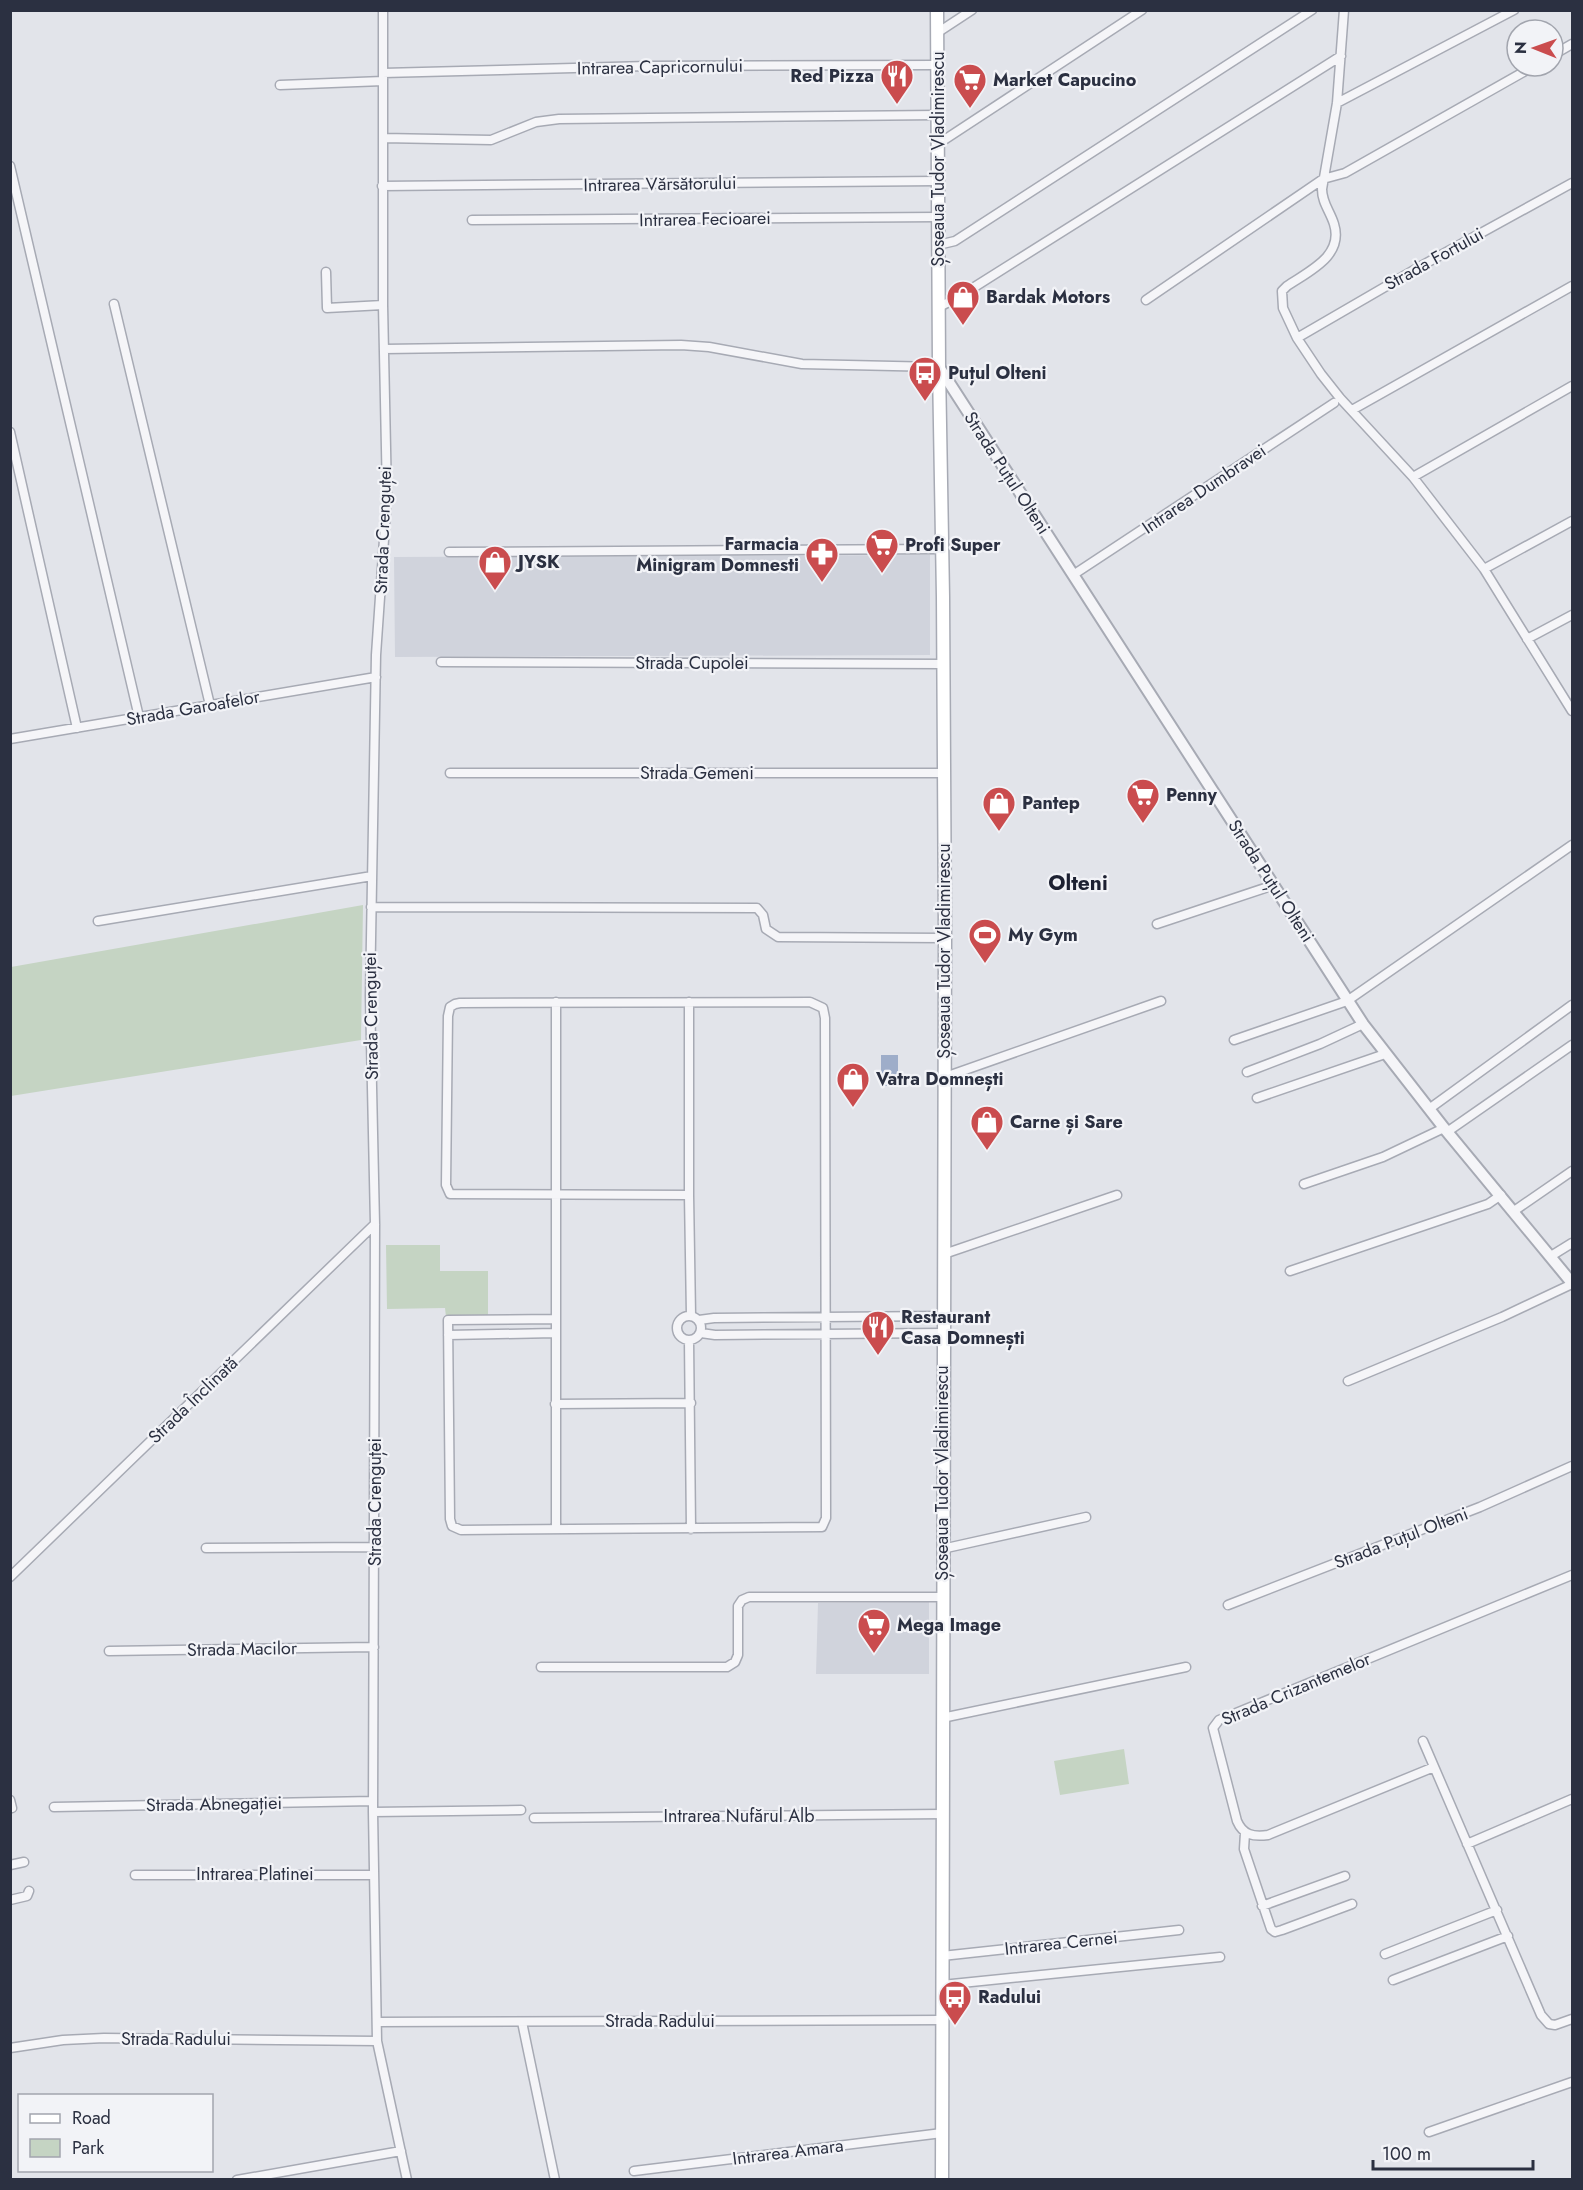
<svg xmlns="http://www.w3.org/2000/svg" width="1583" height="2190" font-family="Jost,sans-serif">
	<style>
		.built { fill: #d0d3dc }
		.green { fill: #c5d4c3 }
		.water { fill: #9eadc9 }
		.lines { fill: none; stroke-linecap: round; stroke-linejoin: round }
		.minor-casing { stroke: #a7aab4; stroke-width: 11 }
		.tertiary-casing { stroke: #a7aab4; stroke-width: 14 }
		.secondary-casing { stroke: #a7aab4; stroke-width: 15 }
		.minor { stroke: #f5f5f8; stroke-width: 8 }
		.tertiary { stroke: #f5f5f8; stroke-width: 10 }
		.secondary { stroke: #fff; stroke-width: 12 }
		.labels { text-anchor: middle; stroke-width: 4.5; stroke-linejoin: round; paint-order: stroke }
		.street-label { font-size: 18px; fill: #2b3041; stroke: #f2f3f7 }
		.poi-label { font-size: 18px; font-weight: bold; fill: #2b3041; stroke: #f2f3f7; text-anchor: start }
		.quarter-label { font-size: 21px; font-weight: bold; fill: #1d2132; stroke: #f2f3f7 }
	</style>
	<rect width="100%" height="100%" fill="#e2e4ea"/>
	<path class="built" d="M930 555V655L395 657 394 557Z
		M929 1602V1674H816L818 1603Z"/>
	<path class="green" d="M363 905 361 1040 11 1096V967Z
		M386 1245H440V1271H488V1317H446L445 1308 387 1309Z
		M1124 1749 1129 1784 1060 1795 1054 1761Z"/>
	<path class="water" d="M881 1055H898V1086H881Z"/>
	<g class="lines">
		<defs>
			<path id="minor" d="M383 10V305L387 496 376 655 370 996 375 1224 373 1812 377 2041 407 2180
				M1344 10 1337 103 1322 189C1322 203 1330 211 1334 224 1344 256 1309 271 1287 286L1282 291 1283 308 1297 338 1321 374 1340 398 1413 477 1484 569 1572 711
				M937 33 972 10
				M1553 55 1572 44
				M383 73 648 66 937 65
				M280 85 383 81
				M1337 103 1514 10
				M383 138 491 140 536 122 559 119 938 115
				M938 144 1142 10
				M10 166 139 717
				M382 186 938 181
				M472 220 938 217
				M938 245 955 241 1312 10
				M326 272 327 308 383 305
				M1146 300 1323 179 1345 173 1534 66
				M114 304 210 705
				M939 307 957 298 1341 56
				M1297 338 1421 266 1572 183
				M384 349 681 345 709 347 802 364 939 367
				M1352 410 1572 286
				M10 432 77 728
				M1413 477 1572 386
				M449 552 943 549
				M1484 569 1572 521
				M1073 575 1334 403
				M1527 639 1572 615
				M441 662 943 664
				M10 739 376 677
				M450 773H944
				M371 907 757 908 763 915 766 929 778 937 944 938
				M98 921 372 876
				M1157 924 1274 885
				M689 1002V1195L691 1315
				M1234 1040 1347 1001 1572 845
				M1247 1072 1320 1044 1363 1024
				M945 1077 1161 1001
				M1257 1098 1385 1054
				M1429 1109 1572 1005
				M1447 1132 1572 1045
				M1304 1184 1383 1157 1444 1128
				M1514 1211 1572 1171
				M944 1254 1117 1195
				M1551 1256 1572 1243
				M1290 1271 1488 1204 1501 1195
				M677 1328a12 12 0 1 1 24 0a12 12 0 1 1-24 0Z
				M556 1319 448 1320 450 1519 452 1526 461 1530 822 1527 826 1518 825 1018 823 1008 810 1002 460 1003 455 1004 450 1007 448 1016 446 1185 450 1194 689 1195
				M699 1320 714 1318 943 1316
				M701 1333 715 1335 943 1333
				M448 1335 555 1333
				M689 1340 691 1529
				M1348 1381 1502 1317 1572 1284
				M555 1404 691 1403
				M556 1529V1002
				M206 1548 375 1547
				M942 1549 1086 1517
				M10 1577 375 1224
				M1228 1605 1480 1507 1572 1466
				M109 1651 374 1647
				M541 1667H727L735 1662 738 1655V1606L742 1600 749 1597H942
				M942 1718 1186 1667
				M1423 1741 1541 2015 1549 2024 1555 2025 1572 2019
				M1434 1767 1268 1835C1253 1837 1243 1835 1237 1821L1213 1728 1219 1720 1572 1575
				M10 1800 12 1808H10
				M54 1807 373 1801
				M373 1812 521 1810
				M534 1818 943 1814
				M1245 1833 1244 1849 1271 1929 1275 1932 1282 1930 1352 1904
				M1467 1844 1572 1799
				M10 1865 24 1862
				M135 1875H374
				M10 1900 27 1896 29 1891
				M1262 1906 1345 1876
				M1385 1954 1497 1910
				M942 1956 1179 1930
				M1393 1980 1508 1936
				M942 1985 1220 1957
				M377 2022 942 2020
				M522 2022 555 2180
				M10 2048 63 2040 104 2038 377 2041
				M1429 2132 1572 2082
				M634 2171 942 2133
				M237 2180 401 2151"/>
			<path id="tertiary" d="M939 367 1363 1024 1444 1128 1572 1283"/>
			<path id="secondary" d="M937 10 939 367 943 597 945 934 942 2180"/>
		</defs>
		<use href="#minor" class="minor-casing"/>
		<use href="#tertiary" class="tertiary-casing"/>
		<use href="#secondary" class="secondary-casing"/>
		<use href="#minor" class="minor"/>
		<use href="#tertiary" class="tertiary"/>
		<use href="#secondary" class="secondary"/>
	</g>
	<defs>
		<symbol id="restaurant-pin" viewBox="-11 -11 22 30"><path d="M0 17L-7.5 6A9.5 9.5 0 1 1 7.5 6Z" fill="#ca4c4e" stroke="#f2f3f7"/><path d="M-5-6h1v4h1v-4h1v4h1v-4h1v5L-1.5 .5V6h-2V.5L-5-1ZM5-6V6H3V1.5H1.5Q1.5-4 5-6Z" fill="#fff"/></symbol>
		<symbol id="supermarket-pin" viewBox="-11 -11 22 30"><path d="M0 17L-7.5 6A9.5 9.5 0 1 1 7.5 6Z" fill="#ca4c4e" stroke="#f2f3f7"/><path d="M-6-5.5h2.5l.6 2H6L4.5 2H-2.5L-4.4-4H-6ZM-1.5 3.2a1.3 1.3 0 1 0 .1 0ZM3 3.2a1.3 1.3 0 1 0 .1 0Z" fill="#fff"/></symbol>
		<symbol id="shop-pin" viewBox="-11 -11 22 30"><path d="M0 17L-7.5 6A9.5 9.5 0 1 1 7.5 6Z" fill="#ca4c4e" stroke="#f2f3f7"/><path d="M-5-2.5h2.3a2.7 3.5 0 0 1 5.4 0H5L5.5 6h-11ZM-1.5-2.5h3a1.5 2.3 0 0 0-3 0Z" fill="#fff"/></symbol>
		<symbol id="bus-pin" viewBox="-11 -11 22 30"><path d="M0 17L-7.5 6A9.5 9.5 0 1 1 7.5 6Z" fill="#ca4c4e" stroke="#f2f3f7"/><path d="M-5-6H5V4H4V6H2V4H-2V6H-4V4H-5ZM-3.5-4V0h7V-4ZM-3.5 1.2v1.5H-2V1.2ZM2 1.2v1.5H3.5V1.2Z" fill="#fff"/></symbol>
		<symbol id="pharmacy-pin" viewBox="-11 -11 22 30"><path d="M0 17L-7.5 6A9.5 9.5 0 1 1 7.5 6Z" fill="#ca4c4e" stroke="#f2f3f7"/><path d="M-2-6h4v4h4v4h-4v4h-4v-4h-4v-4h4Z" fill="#fff"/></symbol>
		<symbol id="stadium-pin" viewBox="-11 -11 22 30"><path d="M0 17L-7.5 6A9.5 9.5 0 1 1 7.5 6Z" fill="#ca4c4e" stroke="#f2f3f7"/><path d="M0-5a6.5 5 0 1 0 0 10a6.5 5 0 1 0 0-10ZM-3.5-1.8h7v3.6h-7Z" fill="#fff"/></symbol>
	</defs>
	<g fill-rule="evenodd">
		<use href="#restaurant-pin" x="878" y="57" width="38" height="52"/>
		<use href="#supermarket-pin" x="951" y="61" width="38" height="52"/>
		<use href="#shop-pin" x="944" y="278" width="38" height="52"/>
		<use href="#bus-pin" x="906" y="354" width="38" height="52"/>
		<use href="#supermarket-pin" x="863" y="526" width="38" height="52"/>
		<use href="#pharmacy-pin" x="803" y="535" width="38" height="52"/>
		<use href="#shop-pin" x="476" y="543" width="38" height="52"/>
		<use href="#supermarket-pin" x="1124" y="776" width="38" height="52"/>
		<use href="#shop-pin" x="980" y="784" width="38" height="52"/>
		<use href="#stadium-pin" x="966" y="916" width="38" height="52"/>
		<use href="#shop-pin" x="834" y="1060" width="38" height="52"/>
		<use href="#shop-pin" x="968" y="1103" width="38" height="52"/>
		<use href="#restaurant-pin" x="859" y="1308" width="38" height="52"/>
		<use href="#supermarket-pin" x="855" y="1606" width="38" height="52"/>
		<use href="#bus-pin" x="936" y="1978" width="38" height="52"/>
	</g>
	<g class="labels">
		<g class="street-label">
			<text transform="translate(660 67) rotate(-1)" y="6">Intrarea Capricornului</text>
			<text transform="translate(938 159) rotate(-90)" y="6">Șoseaua Tudor Vladimirescu</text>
			<text transform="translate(660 184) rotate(-1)" y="6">Intrarea Vărsătorului</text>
			<text transform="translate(705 219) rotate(-1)" y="6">Intrarea Fecioarei</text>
			<text transform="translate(1434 259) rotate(-29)" y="6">Strada Fortului</text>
			<text transform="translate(1007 473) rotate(57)" y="6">Strada Puțul Olteni</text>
			<text transform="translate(1204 489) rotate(-34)" y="6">Intrarea Dumbravei</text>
			<text transform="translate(383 530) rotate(-88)" y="6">Strada Crenguței</text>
			<text x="692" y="669">Strada Cupolei</text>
			<text transform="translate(193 708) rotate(-10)" y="6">Strada Garoafelor</text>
			<text x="697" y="779">Strada Gemeni</text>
			<text transform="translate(1271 881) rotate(57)" y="6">Strada Puțul Olteni</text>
			<text transform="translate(944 951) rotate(-90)" y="6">Șoseaua Tudor Vladimirescu</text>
			<text transform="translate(371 1016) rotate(-91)" y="6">Strada Crenguței</text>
			<text transform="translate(193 1400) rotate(-44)" y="6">Strada Înclinată</text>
			<text transform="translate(942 1473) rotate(-90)" y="6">Șoseaua Tudor Vladimirescu</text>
			<text transform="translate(375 1502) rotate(-90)" y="6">Strada Crenguței</text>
			<text transform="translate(1401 1538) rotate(-21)" y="6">Strada Puțul Olteni</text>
			<text transform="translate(242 1649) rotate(-1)" y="6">Strada Macilor</text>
			<text transform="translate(1296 1689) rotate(-23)" y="6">Strada Crizantemelor</text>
			<text transform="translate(214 1804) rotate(-1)" y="6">Strada Abnegației</text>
			<text x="739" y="1822">Intrarea Nufărul Alb</text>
			<text x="255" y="1880">Intrarea Platinei</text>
			<text transform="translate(1061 1943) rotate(-6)" y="6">Intrarea Cernei</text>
			<text x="660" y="2027">Strada Radului</text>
			<text x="176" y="2045">Strada Radului</text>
			<text transform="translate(788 2152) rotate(-7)" y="6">Intrarea Amara</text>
		</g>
		<g class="poi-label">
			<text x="874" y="82" text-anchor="end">Red Pizza</text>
			<text x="993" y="86">Market Capucino</text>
			<text x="986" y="303">Bardak Motors</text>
			<text x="948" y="379">Puțul Olteni</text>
			<text x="799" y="550" text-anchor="end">Farmacia<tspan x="799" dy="21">Minigram Domnesti</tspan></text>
			<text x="905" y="551">Profi Super</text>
			<text x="518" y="568">JYSK</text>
			<text x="1166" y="801">Penny</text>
			<text x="1022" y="809">Pantep</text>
			<text x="1008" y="941">My Gym</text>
			<text x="876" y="1085">Vatra Domnești</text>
			<text x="1010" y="1128">Carne și Sare</text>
			<text x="901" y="1323">Restaurant<tspan x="901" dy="21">Casa Domnești</tspan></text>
			<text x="897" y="1631">Mega Image</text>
			<text x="978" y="2003">Radului</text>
		</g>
		<g class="quarter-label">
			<text x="1078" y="890">Olteni</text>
		</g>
	</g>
	<rect width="1583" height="2190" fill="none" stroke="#2b3041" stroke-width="24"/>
	<rect x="18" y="2094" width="195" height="78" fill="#f2f3f7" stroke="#a2a5ae" stroke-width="1.5"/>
	<rect x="30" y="2114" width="30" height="9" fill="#ffffff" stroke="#a2a5ae" stroke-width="1.5"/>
	<text x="72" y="2124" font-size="18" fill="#2b3041">Road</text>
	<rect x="30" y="2139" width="30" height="18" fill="#c5d4c3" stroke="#a2a5ae" stroke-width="1.5"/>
	<text x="72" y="2154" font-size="18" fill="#2b3041">Park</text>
	<g transform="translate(1535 48) rotate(271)"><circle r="28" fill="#f2f3f7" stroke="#a2a5ae" stroke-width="1.5"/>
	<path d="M0-4.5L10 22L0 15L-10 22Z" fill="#ca4c4e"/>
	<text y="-9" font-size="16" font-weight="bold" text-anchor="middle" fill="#2b3041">N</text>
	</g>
	<path d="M1373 2160v9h160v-9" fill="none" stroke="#2b3041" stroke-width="3"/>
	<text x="1382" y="2160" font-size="18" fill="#2b3041" stroke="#f2f3f7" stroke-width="4.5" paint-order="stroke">100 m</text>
</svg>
